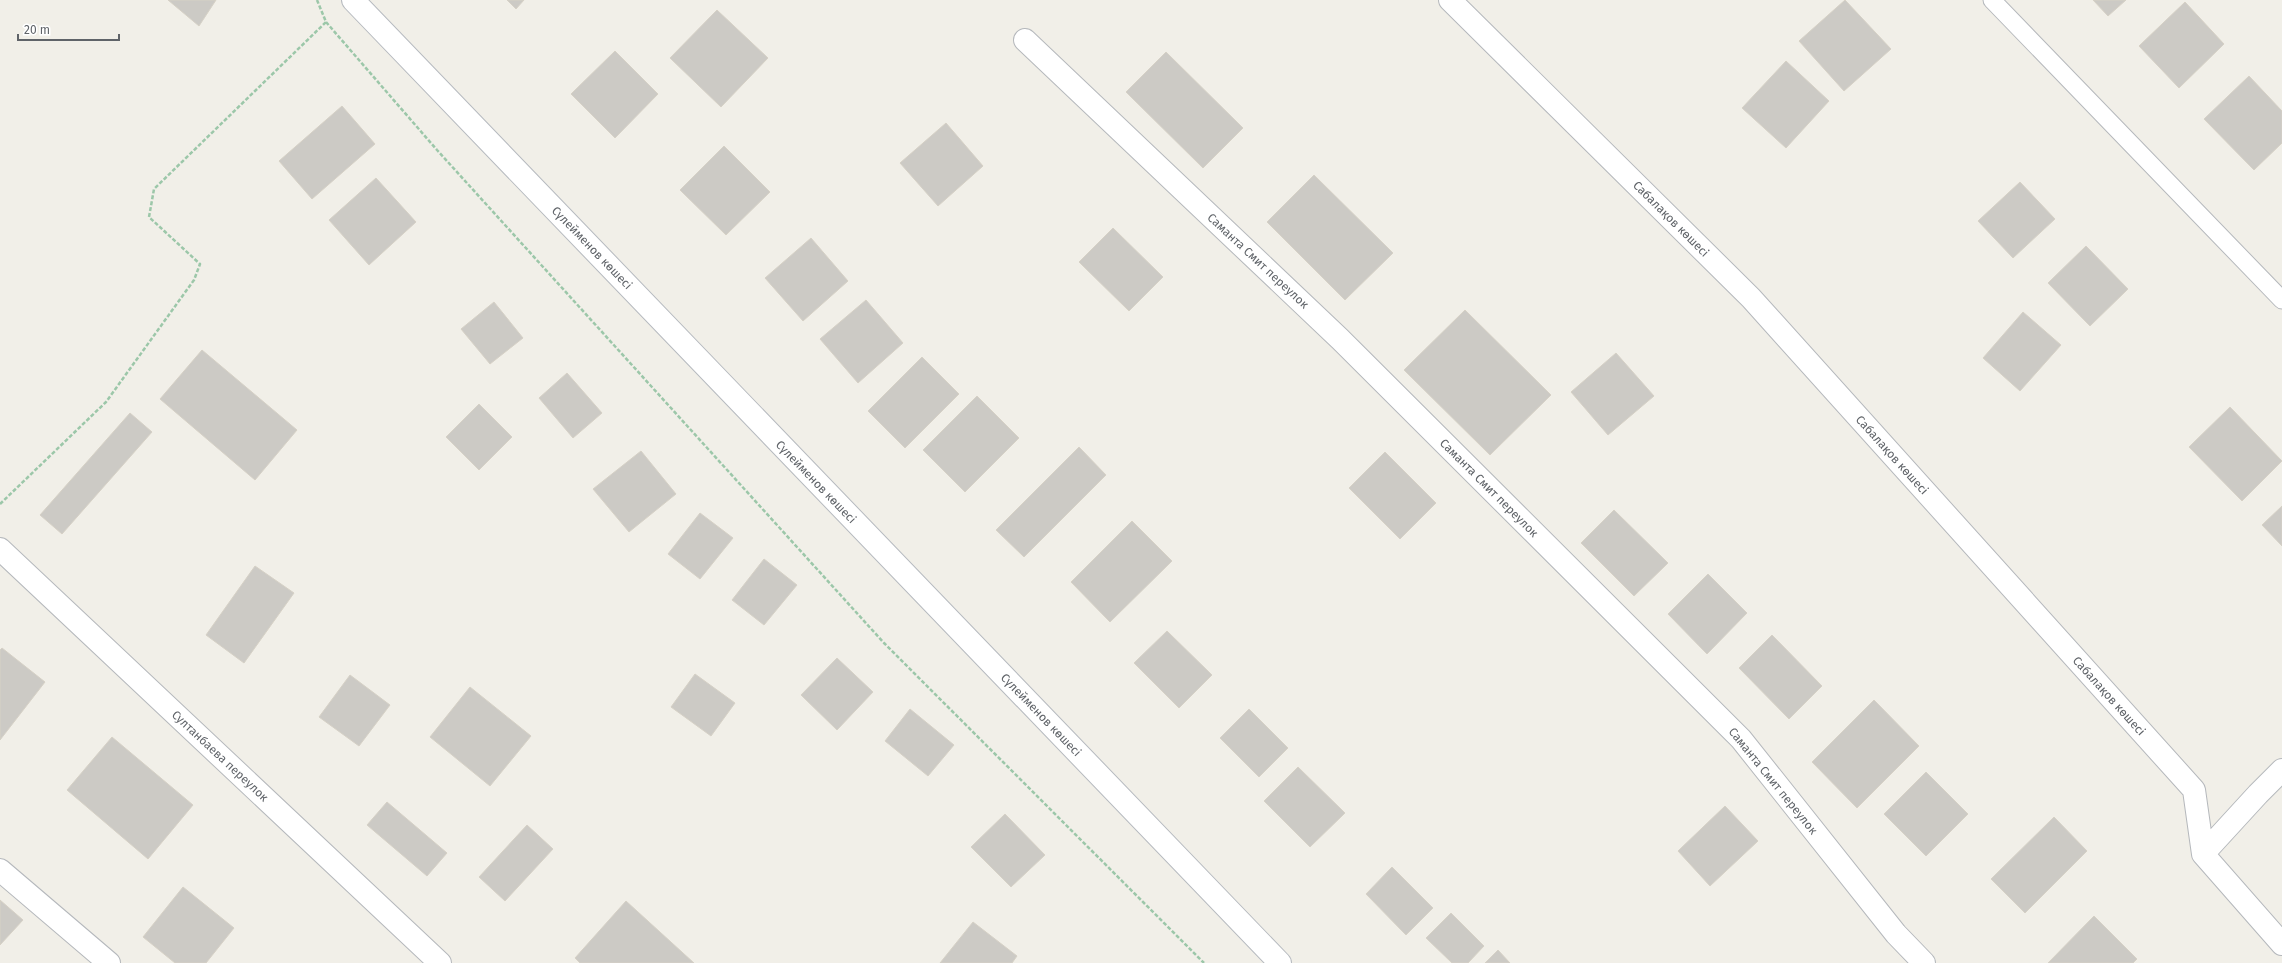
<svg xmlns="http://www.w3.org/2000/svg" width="2282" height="963" font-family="'Fira Sans',sans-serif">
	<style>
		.building { fill: #cccac5; stroke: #d6d1c6 }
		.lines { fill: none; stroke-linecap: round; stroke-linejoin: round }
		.lane-casing { stroke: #b5b8bc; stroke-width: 19 }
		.street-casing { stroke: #b5b8bc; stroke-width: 24 }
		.secondary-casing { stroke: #b6babf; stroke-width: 24 }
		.path { stroke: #9cc7a9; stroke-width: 2.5; stroke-dasharray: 4 2; stroke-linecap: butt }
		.lane { stroke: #fff; stroke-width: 17 }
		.street { stroke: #fff; stroke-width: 22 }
		.secondary { stroke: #fff; stroke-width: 22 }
		.labels { text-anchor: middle; stroke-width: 3.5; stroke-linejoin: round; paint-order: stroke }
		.street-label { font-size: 12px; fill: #5f6368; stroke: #fff }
	</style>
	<rect width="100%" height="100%" fill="#f1efe8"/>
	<path class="building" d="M168 0H216L199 26Z
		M507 0H524L516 9Z
		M1845 0 1891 49 1844 91 1799 41Z
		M2093 0H2126L2108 16Z
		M2185 2 2224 44 2179 88 2139 46Z
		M717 10 768 58 721 107 670 58Z
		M615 51 658 94 615 138 571 94Z
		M1166 52 1243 128 1203 168 1126 92Z
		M1786 61 1829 101 1786 148 1742 108Z
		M2249 76 2282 111V143L2254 170 2204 119Z
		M342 106 375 144 312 199 279 161Z
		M946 123 983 166 938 206 900 163Z
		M724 146 770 192 726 235 680 190Z
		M1314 175 1393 253 1345 300 1267 222Z
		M376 178 416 222 369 265 329 220Z
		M2020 182 2055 219 2013 258 1978 221Z
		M1113 228 1163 277 1129 311 1079 262Z
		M811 238 848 281 803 321 765 278Z
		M2086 246 2128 289 2090 326 2048 283Z
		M866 300 903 343 858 383 820 339Z
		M494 302 523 338 490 364 461 329Z
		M1465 310 1551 395 1490 455 1404 370Z
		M2023 312 2061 345 2020 391 1983 358Z
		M202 350 297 430 255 480 160 399Z
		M1616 353 1654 396 1608 435 1571 392Z
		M922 357 959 394 905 448 868 411Z
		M567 373 602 413 573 438 539 398Z
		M977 396 1019 438 965 492 923 450Z
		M479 404 512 437 479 470 446 437Z
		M2230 407 2282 461 2242 501 2189 447Z
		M130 413 152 432 62 534 40 515Z
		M1079 447 1106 475 1024 557 996 530Z
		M641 451 676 494 629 532 593 489Z
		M1385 452 1436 503 1400 539 1349 488Z
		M2282 506V546L2262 525Z
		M1614 510 1668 563 1634 596 1581 543Z
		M700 513 733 538 700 579 668 554Z
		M1132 521 1172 561 1110 622 1071 582Z
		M764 559 797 585 764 625 732 600Z
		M255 566 294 593 244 663 206 635Z
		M1708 574 1747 613 1707 654 1668 614Z
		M1167 631 1212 675 1179 708 1134 663Z
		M1772 635 1822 686 1789 719 1739 668Z
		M2 648 45 682 0 740V650Z
		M837 658 873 692 837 730 801 695Z
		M695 674 735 703 711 736 671 707Z
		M350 675 390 705 359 746 319 717Z
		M470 687 531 736 490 786 430 737Z
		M1874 700 1919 746 1857 808 1812 762Z
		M910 709 954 745 928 776 885 741Z
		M1249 709 1288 748 1259 777 1220 738Z
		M112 737 193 805 148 859 67 790Z
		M1298 767 1345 813 1310 847 1264 801Z
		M1926 772 1968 814 1926 856 1884 814Z
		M387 802 447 853 427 876 367 825Z
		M1725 806 1758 841 1710 886 1678 851Z
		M1005 814 1045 855 1011 887 971 847Z
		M2054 817 2087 851 2025 913 1991 879Z
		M527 825 553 849 505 901 479 877Z
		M1392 867 1433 908 1406 935 1366 894Z
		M183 887 234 928 206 963H175L143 937Z
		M0 900 23 920 0 945Z
		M626 901 694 963H580L575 958Z
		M1451 913 1484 946 1468 963H1452L1426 938Z
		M2094 916 2137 959 2133 963H2048Z
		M973 922 1017 956 1012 963H940Z
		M1498 950 1510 963H1485Z"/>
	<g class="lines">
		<defs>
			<path id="lane" d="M1992 0 2282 300"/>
			<path id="street" d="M1450 0 1751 298 2194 790 2203 854 2282 944
				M1025 40 1340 339 1741 739 1896 934 1924 963
				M0 549 440 963
				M2203 854 2258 794 2282 770
				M0 870 109 963"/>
			<path id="secondary" d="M353 0 1280 963"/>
		</defs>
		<use href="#lane" class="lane-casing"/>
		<use href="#street" class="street-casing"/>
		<use href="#secondary" class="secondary-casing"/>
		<path class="path" d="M326 22 437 150 884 643 1204 963
			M0 504 106 402 194 280 200 264 149 217 154 189 326 22 317 0"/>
		<use href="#lane" class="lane"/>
		<use href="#street" class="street"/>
		<use href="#secondary" class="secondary"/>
	</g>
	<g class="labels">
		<g class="street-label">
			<text transform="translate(1671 219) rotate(45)" y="4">Сабалақов көшесі</text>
			<text transform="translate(592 248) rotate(46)" y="4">Сүлейменов көшесі</text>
			<text transform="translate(1258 261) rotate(43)" y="4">Саманта Смит переулок</text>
			<text transform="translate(1892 455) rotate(48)" y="4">Сабалақов көшесі</text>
			<text transform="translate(816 482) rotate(46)" y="4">Сүлейменов көшесі</text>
			<text transform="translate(1489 488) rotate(45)" y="4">Саманта Смит переулок</text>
			<text transform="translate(2109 696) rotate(48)" y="4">Сабалақов көшесі</text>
			<text transform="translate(1041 715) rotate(46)" y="4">Сүлейменов көшесі</text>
			<text transform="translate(220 756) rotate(43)" y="4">Султанбаева переулок</text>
			<text transform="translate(1773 781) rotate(51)" y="4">Саманта Смит переулок</text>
		</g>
	</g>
	<path d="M18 34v6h101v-6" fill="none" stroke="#5f6368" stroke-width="2"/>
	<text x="24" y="34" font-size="12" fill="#5f6368" stroke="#ffffff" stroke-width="3" paint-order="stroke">20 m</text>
</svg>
